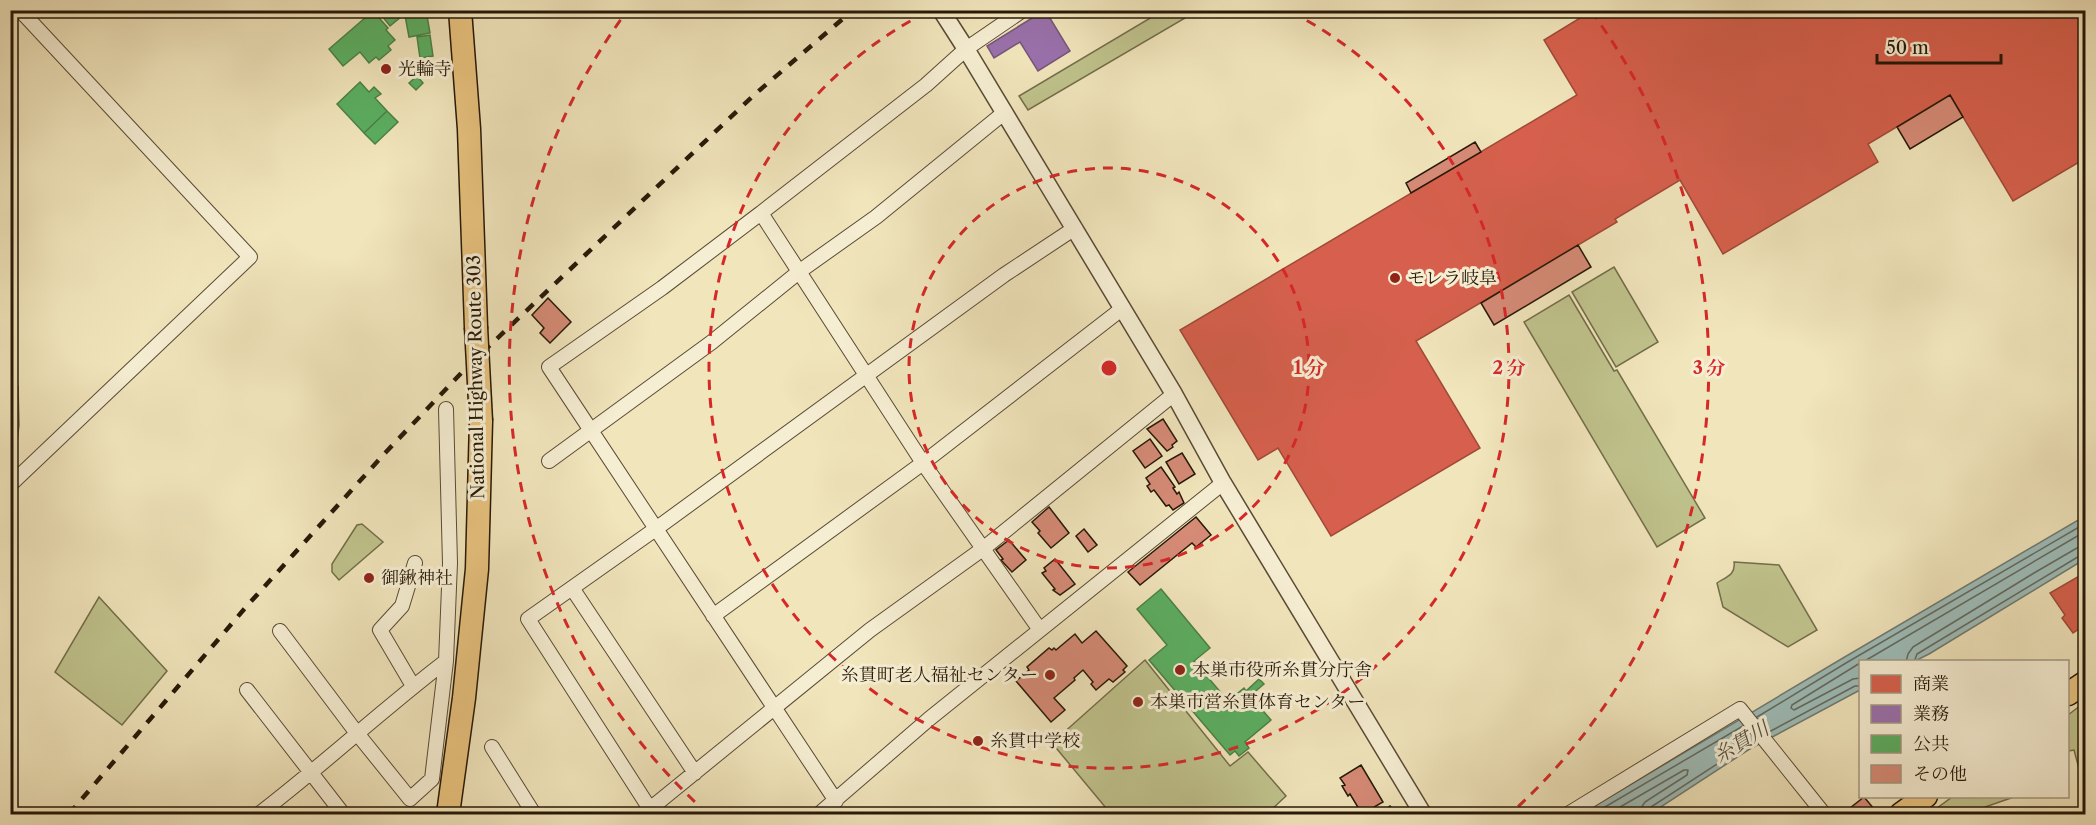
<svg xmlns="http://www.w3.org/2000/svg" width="2096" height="825" font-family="'Libre Caslon Text','Noto Serif JP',serif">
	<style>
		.green { fill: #c0c38d; stroke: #736e4a; stroke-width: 1.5 }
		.water { fill: #9ebdba; stroke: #6e7b72; stroke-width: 1.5 }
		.shops { fill: #d6604d; stroke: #a14a38; stroke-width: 1.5 }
		.offices { fill: #9970ab; stroke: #76567a; stroke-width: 1.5 }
		.public { fill: #5aae61; stroke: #4a8146; stroke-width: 1.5 }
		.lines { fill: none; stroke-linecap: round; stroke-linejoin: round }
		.shore { stroke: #626a60; stroke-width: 1.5 }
		.building { fill: #d68b77; stroke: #261807; stroke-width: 1.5 }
		.minor-casing { stroke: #594b34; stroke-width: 16 }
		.tertiary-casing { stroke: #594b34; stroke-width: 19 }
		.trunk-casing { stroke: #261807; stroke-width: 25 }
		.minor { stroke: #f6eed3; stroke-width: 14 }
		.tertiary { stroke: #f6eed3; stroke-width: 16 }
		.trunk { stroke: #e8c27e; stroke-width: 22 }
		.rail { stroke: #261807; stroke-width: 4.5; stroke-dasharray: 10 10; stroke-linecap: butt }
		.trunk-bridge-casing { stroke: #261807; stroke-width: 25; stroke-linecap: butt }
		.trunk-bridge { stroke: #e8c27e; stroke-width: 22 }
		.ring { fill: none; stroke: #d62828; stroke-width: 3; stroke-dasharray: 10 8 }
		.poi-dot { fill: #8f2418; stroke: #f6eed3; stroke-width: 2 }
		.labels { text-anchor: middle; stroke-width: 6; stroke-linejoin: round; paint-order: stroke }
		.poi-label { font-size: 18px; fill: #261807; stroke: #f6eed3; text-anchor: start }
		.street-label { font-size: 18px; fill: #261807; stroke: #f6eed3 }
		.water-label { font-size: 20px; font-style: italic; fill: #505246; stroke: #f6eed3 }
		.centre { fill: #d62828; stroke: #f6eed3; stroke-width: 3 }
		.ring-label { font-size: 18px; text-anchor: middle; font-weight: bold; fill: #d62828; stroke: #f6eed3; stroke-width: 6; stroke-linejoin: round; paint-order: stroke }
	</style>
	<rect width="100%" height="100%" fill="#f1e5bc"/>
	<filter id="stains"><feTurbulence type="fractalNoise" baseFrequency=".00333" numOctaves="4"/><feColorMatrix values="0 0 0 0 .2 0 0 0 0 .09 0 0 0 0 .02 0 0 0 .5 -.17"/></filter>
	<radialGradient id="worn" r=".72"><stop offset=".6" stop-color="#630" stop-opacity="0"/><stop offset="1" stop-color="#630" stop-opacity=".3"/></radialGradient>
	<path class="green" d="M1162 11H1197L1028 110 1019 96Z
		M1614 267 1658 342 1616 367 1572 292Z
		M1569 295 1614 371 1617 370 1705 518 1657 547 1524 322Z
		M10 379 18 386 19 425 16 451 11 454Z
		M362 524 383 542 339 580 332 572V564L357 525Z
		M1734 562 1779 565 1817 630 1788 647 1723 607 1717 583C1726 577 1736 575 1734 562Z
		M99 597 167 671 122 725 55 672Z
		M1145 660 1230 766 1248 752 1286 796 1269 812 1271 814H1111L1052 743Z
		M2085 702V791L2074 750 2068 751V715Z
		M1952 797V796L2014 797 1965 814H1939L1937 808Z"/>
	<path class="water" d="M2085 516V559L1929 654 1915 661 1860 662V690L1748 750 1650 814H1581L1843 658Z"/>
	<path class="shops" d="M1593 10H2086V158L2013 201 1950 95 1868 144 1878 162 1723 254 1680 180 1615 219 1617 222 1416 341 1480 448 1331 536 1278 448 1258 460 1180 330 1577 95 1544 40Z
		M2086 572V624L2073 633 2062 618 2065 615 2050 593Z"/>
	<path class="offices" d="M1045 10 1070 51 1038 71 1020 42 994 58 987 46Z"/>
	<path class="public" d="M377 10H398L402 16 390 26Z
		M404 10H426L430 33 409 37Z
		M373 11 388 28 386 30 395 40 388 46 391 50 379 60 376 57 369 63 360 52 343 66 329 49Z
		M430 35 433 56 420 58 417 37Z
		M416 62H429V75L417 76Z
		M417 76 423 83 416 90 409 83Z
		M360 82 369 92 374 87 381 94 375 98 387 111 364 133 337 104Z
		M387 111 398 122 375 144 364 133Z
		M1161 589 1210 648 1194 661 1228 701 1244 688 1246 691 1259 679 1264 684 1250 696 1271 720 1245 742 1249 748 1239 756 1235 751 1230 755 1149 660 1167 645 1137 609Z"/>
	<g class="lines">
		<path class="shore" d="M1863 662 2086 531
			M1906 662 1908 654 1913 647 2034 573 2077 548 2086 547
			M1914 662 1917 654 2081 555 2086 554
			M1860 663 1792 705 1791 708 1794 710 1853 679 1860 678
			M1757 717 1846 663 2086 523
			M1769 732 1855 686H1860
			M1593 814 1743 726
			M1608 814 1684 770H1688L1687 775 1645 802 1641 808 1640 814
			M1648 814 1651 807 1754 740"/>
	</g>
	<path class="building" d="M1950 95 1963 117 1910 149 1897 127Z
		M1475 142 1481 152 1411 193 1406 183Z
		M1578 245 1591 267 1494 325 1481 303Z
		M548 298 571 322 550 343 540 333 544 328 532 315Z
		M1163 419 1177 441 1172 445 1173 447 1167 451 1147 429Z
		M1150 439 1162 456 1145 468 1133 451Z
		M1182 453 1195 474 1179 484 1166 462Z
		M1161 467 1175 487 1173 488 1177 494 1179 492 1184 503 1173 510 1169 505 1166 506 1154 490 1151 492 1147 486 1150 484 1146 478Z
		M1049 507 1069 533 1051 548 1038 533 1040 531 1032 522Z
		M1196 517 1211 535 1196 547 1192 543 1140 585 1128 572Z
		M1084 529 1097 545 1088 552 1076 536Z
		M1009 540 1026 560 1012 572 1001 560 1003 559 996 550Z
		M1055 559 1075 584 1060 595 1053 590 1055 589 1042 573 1046 571 1044 568Z
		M1096 631 1127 666 1123 670 1125 672 1113 682 1109 679 1096 690 1091 684 1093 682 1083 670 1074 678 1075 680 1054 698 1065 710 1051 722 1016 681 1029 670 1027 667 1049 648 1052 650 1054 648 1056 650 1075 634 1082 643Z
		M1361 765 1383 802 1362 814 1350 794 1348 796 1342 786 1345 785 1340 778Z
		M1864 797 1875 810 1869 814H1846L1845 812Z
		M1390 806 1397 814H1379Z"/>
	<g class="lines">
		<defs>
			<path id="minor" d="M761 213 926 85 966 49 1023 10
				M549 461 712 342 800 271 876 217 1005 112
				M10 485 250 257 20 10
				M572 588 695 773
				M713 616 923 463 1123 308
				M280 631 356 732 410 799 432 779 446 661 450 563 446 409
				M413 686 380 630 402 606 415 563
				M247 690 343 814
				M492 747 534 814
				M836 801 549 367 662 288 761 213 923 463 1040 630
				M650 809 528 619 657 528 1004 275 1075 228
				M645 813 870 630 984 548 1174 394
				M259 814C323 765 382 710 446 661
				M819 814 929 719 1223 483
				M1568 814 1740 709 1824 814"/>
			<path id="tertiary" d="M941 10 966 49 1174 394 1223 483 1423 814
				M10 814H12"/>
			<path id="trunk" d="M460 10 469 129 476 327
				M2068 694 2086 682
				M448 814 464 698 477 569 481 421
				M1901 814 1926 796"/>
		</defs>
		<use href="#minor" class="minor-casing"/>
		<use href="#tertiary" class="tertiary-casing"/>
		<use href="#trunk" class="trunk-casing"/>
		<use href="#minor" class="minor"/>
		<use href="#tertiary" class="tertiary"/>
		<use href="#trunk" class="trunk"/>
		<path class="rail" d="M69 814 246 607 386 452 467 367 754 95 853 10"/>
		<defs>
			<path id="trunk-bridge" d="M476 327 481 421"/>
		</defs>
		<use href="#trunk-bridge" class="trunk-bridge-casing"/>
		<use href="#trunk-bridge" class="trunk-bridge"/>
	</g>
	<g class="ring">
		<circle cx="1109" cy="368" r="200"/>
		<path d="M1291 12A400 400 0 1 1 927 12"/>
		<path d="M708 814A600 600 0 0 1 627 11M1591 11A600 600 0 0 1 1510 814"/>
	</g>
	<g class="poi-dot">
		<circle cx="386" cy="69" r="6"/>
		<circle cx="1395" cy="278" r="6"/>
		<circle cx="369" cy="578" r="6"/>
		<circle cx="1180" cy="670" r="6"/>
		<circle cx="1050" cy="675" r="6"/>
		<circle cx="1138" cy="702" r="6"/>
		<circle cx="978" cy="741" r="6"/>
	</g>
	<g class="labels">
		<g class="poi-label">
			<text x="398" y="75">光輪寺</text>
			<text x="1407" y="284">モレラ岐阜</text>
			<text x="381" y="584">御鍬神社</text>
			<text x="1192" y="676">本巣市役所糸貫分庁舎</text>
			<text x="1038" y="681" text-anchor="end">糸貫町老人福祉センター</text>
			<text x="1150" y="708">本巣市営糸貫体育センター</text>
			<text x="990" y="747">糸貫中学校</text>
		</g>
		<g class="street-label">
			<text transform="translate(476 377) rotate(-91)" y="6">National Highway Route 303</text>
		</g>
		<g class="water-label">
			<text transform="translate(1741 742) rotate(-31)" y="7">糸貫川</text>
		</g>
	</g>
	<circle cx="1109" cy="368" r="9" class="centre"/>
	<g class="ring-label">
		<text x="1309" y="374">1 分</text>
		<text x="1509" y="374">2 分</text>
		<text x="1709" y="374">3 分</text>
	</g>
	<rect width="2096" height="825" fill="none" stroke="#f1e5bc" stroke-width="36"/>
	<rect x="12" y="12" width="2072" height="801" fill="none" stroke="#261807" stroke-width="3"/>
	<rect x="18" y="18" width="2060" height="789" fill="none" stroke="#261807" stroke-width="1.5"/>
	<rect x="1859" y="660" width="210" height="138" fill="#f6eed3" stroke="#a39881" stroke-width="1.5"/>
	<rect x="1871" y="675" width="30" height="18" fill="#d6604d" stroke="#a39881" stroke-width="1.5"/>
	<text x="1913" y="690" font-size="18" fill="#261807">商業</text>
	<rect x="1871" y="705" width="30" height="18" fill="#9970ab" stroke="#a39881" stroke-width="1.5"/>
	<text x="1913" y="720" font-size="18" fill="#261807">業務</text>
	<rect x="1871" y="735" width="30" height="18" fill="#5aae61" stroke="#a39881" stroke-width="1.5"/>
	<text x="1913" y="750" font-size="18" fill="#261807">公共</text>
	<rect x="1871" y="765" width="30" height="18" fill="#d68b77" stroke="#a39881" stroke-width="1.5"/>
	<text x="1913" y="780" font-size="18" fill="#261807">その他</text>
	<path d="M1877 54v9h124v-9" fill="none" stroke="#261807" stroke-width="3"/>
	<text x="1886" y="54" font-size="18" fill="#261807" stroke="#f6eed3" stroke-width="4.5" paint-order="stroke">50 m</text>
	<rect width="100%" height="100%" filter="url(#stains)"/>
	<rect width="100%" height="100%" fill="url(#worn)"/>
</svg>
